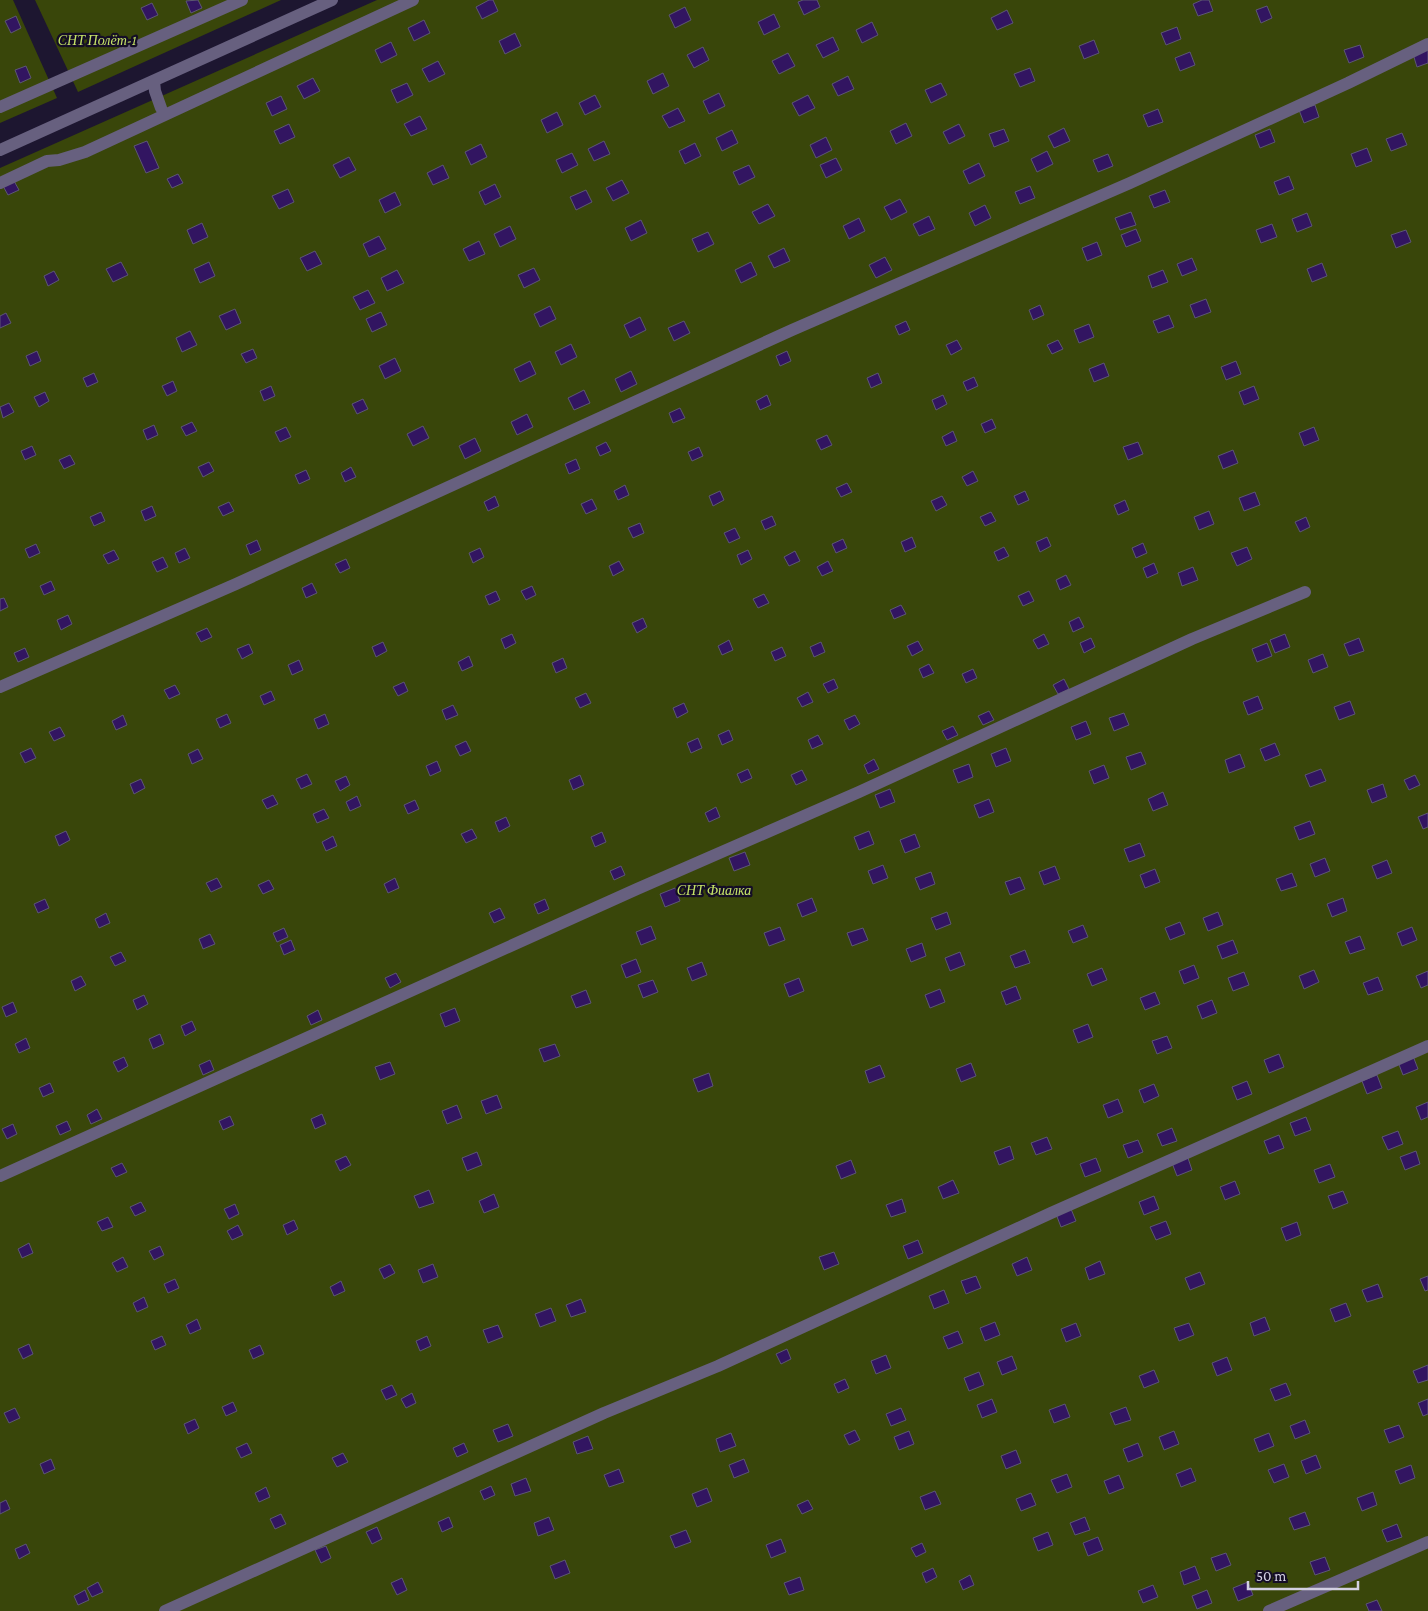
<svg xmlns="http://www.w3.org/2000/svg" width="1428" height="1611" font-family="'Crimson Pro',serif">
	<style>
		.green { fill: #39460a }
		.building { fill: #321561; stroke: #5d5775 }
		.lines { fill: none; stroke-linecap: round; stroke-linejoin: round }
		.minor { stroke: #67607f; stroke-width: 12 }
		.labels { text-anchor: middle; stroke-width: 4.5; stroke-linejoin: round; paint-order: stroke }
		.park-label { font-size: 14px; font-style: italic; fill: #c7e569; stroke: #140d26 }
	</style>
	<rect width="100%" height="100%" fill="#1d1630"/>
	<path class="green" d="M0 0H13L57 98 0 123Z
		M35 0H281L78 92Z
		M377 0H1428V1611H0V168Z"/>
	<path class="building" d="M198 0 202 8 191 13 186 1Z
		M489 0H493L498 11 482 19 476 7Z
		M803 0H817L820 7 804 15 798 2Z
		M1202 0H1209L1213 11 1198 16 1193 4Z
		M152 3 158 15 147 20 141 8Z
		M1267 6 1272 18 1261 23 1256 10Z
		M685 7 691 20 675 28 669 15Z
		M1007 10 1013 23 997 30 991 18Z
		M774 14 780 27 764 35 758 22Z
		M16 16 21 28 11 33 5 21Z
		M424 20 430 33 414 41 408 28Z
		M872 22 878 35 862 43 856 30Z
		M1177 27 1181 39 1166 45 1161 33Z
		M515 33 521 46 505 54 499 41Z
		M833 37 839 50 823 58 816 45Z
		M1094 40 1099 53 1084 59 1079 46Z
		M391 42 397 55 381 63 375 50Z
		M1360 45 1364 57 1349 63 1344 50Z
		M703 47 709 60 694 68 687 55Z
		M1428 49V63L1417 67 1413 54Z
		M1190 52 1195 65 1180 71 1175 58Z
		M788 53 795 66 779 74 772 61Z
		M438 61 445 74 429 82 422 69Z
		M26 66 31 78 20 83 15 70Z
		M1030 68 1035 81 1020 87 1014 74Z
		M663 73 669 86 653 94 647 81Z
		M848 76 854 89 838 96 832 84Z
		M313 78 320 91 304 99 297 86Z
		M407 83 413 95 397 103 391 90Z
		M941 83 947 95 931 103 925 90Z
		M719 93 725 106 709 114 703 101Z
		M595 95 601 107 585 115 579 103Z
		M808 95 815 108 799 116 792 103Z
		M281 96 287 109 272 116 266 103Z
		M1315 105 1319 117 1304 123 1299 110Z
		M678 108 685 121 669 128 662 116Z
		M1158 109 1163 122 1148 127 1143 115Z
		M557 112 563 125 547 133 541 120Z
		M420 116 427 129 411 136 404 124Z
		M906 123 912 136 896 144 890 131Z
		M289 124 295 137 280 144 274 131Z
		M959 124 965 136 949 144 943 132Z
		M1064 128 1070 141 1054 148 1048 136Z
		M1004 129 1009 141 994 147 989 134Z
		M1270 129 1275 142 1260 148 1255 135Z
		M732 130 738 143 722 151 716 138Z
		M1402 133 1407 145 1391 151 1386 139Z
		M826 137 832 150 816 158 810 145Z
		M147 141 159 168 146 173 134 146Z
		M604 141 610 154 594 161 588 149Z
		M695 143 701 156 685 164 679 151Z
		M481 144 487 157 471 165 465 152Z
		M1367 148 1372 161 1356 167 1351 154Z
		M1047 151 1053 164 1037 172 1031 159Z
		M572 153 578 165 562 173 556 160Z
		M1108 154 1113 166 1098 172 1093 160Z
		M349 157 356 170 340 178 333 165Z
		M836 158 842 170 826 178 820 165Z
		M979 163 985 176 969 184 963 171Z
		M443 165 449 178 433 185 427 173Z
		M749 165 755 177 739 185 733 172Z
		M178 174 183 183 172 188 167 179Z
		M1289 176 1294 189 1279 195 1274 182Z
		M622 180 629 193 613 201 606 188Z
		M14 181 19 190 8 195 3 186Z
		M495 184 501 197 485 205 479 192Z
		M1030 186 1035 198 1020 204 1015 192Z
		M288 189 294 202 279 209 272 196Z
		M586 190 592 202 576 210 570 197Z
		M1165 190 1170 202 1154 208 1149 196Z
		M395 192 401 205 385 213 379 200Z
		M900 199 907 212 891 220 884 207Z
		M768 204 775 216 759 224 752 212Z
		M985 205 991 218 975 226 969 213Z
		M1131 212 1136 225 1120 230 1115 218Z
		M1307 213 1312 226 1297 232 1292 219Z
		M929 216 935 229 919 236 913 224Z
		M859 218 865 231 849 239 843 226Z
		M641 220 647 233 631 241 625 228Z
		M202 223 208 237 193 244 187 230Z
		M1272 224 1277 237 1261 243 1256 230Z
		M510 226 516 239 500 247 494 234Z
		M1136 229 1141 241 1126 247 1121 235Z
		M1406 230 1411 242 1396 248 1391 235Z
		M708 232 714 244 698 252 692 239Z
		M379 236 386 249 369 257 363 244Z
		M479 241 485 254 469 261 463 249Z
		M1097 242 1102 255 1087 261 1082 248Z
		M784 248 790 261 774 268 768 256Z
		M315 251 322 264 307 271 300 258Z
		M885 257 892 270 876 278 869 265Z
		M1192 258 1197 270 1182 276 1177 264Z
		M121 262 128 275 113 282 106 269Z
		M209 262 215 276 200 283 194 269Z
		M751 262 757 275 741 283 735 270Z
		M1322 263 1327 276 1312 282 1307 269Z
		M534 268 540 280 524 288 518 275Z
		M397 270 404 283 387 291 381 278Z
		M1163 270 1168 282 1152 288 1148 276Z
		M54 271 59 280 48 286 44 276Z
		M368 290 375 303 360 310 353 297Z
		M1206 299 1211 312 1195 318 1190 305Z
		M1040 305 1044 315 1033 320 1029 310Z
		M550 306 556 319 540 327 534 314Z
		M235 309 241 323 226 330 219 316Z
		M381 312 387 325 372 332 366 319Z
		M6 313 11 323 0 328V316Z
		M1169 315 1174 327 1158 333 1153 321Z
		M640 317 646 330 630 338 624 325Z
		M684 321 690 333 674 341 668 328Z
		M906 321 910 330 899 335 895 326Z
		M1089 324 1094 337 1079 343 1074 330Z
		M190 331 197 345 182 352 176 338Z
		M957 340 962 349 951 355 946 345Z
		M1058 340 1063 349 1052 354 1047 345Z
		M571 344 577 357 561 365 555 352Z
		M253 349 257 358 246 363 241 354Z
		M37 351 41 361 30 366 26 356Z
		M787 351 791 361 780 366 776 356Z
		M395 358 401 371 385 379 379 366Z
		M530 361 536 374 520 382 514 369Z
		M1236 361 1241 374 1226 380 1221 367Z
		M1104 363 1109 376 1094 382 1089 369Z
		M631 371 637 384 621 392 615 379Z
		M94 373 98 382 87 387 83 378Z
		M878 373 882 383 871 388 867 378Z
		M974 377 978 386 967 391 963 382Z
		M173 381 177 391 167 396 162 386Z
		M271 386 275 396 264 401 260 391Z
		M1254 386 1259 399 1244 405 1239 392Z
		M584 390 590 403 574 410 568 398Z
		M45 392 49 401 39 407 34 397Z
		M767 395 771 405 760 410 756 401Z
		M943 395 947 404 936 410 932 400Z
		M363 399 368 409 357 414 352 404Z
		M9 403 14 412 3 418 0 407Z
		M680 408 685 418 673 423 669 413Z
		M527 414 533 427 517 435 511 422Z
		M992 419 996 428 985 433 981 424Z
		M192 422 197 431 186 436 181 427Z
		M154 425 158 435 147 440 143 430Z
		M423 426 429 438 413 446 407 434Z
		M286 427 291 437 280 442 275 432Z
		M1314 427 1319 440 1304 446 1299 433Z
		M953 431 957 441 946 446 942 437Z
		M827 435 832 445 821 450 816 440Z
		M475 438 481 451 465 459 459 446Z
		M606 442 611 451 600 456 596 447Z
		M1138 442 1143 454 1128 460 1123 447Z
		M32 446 36 455 25 460 21 451Z
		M699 447 703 456 692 461 688 452Z
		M1233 450 1238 463 1223 469 1218 456Z
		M70 455 75 464 64 469 59 460Z
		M576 459 580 469 569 474 565 464Z
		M209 462 214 471 203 477 198 467Z
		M351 467 356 477 345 482 341 473Z
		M306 470 310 479 299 484 295 475Z
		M973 471 978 481 967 486 962 477Z
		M847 483 852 492 841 497 836 488Z
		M625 485 629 495 618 500 614 491Z
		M720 491 724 500 713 506 709 496Z
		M1025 491 1029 500 1018 505 1014 496Z
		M1255 492 1260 505 1244 511 1239 498Z
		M495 496 499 506 488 511 484 502Z
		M942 496 947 505 936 511 931 501Z
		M592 499 597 509 586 514 581 504Z
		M1125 500 1129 510 1118 515 1114 505Z
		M229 502 234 511 223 516 218 507Z
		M152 506 156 516 145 521 141 511Z
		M1209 511 1214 524 1199 530 1194 517Z
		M101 512 105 521 94 526 90 517Z
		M991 512 996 521 985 526 980 517Z
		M772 516 776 525 765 530 761 521Z
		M1306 517 1310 527 1300 532 1295 522Z
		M640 523 644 533 633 538 628 528Z
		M735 528 740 538 729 543 724 533Z
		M912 537 916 547 905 552 901 542Z
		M1047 537 1051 546 1040 552 1036 542Z
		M843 539 847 548 836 553 832 544Z
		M257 540 261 550 250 555 246 545Z
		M1143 543 1147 553 1136 558 1132 548Z
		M36 544 40 553 29 558 25 549Z
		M1004 547 1009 556 998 561 994 552Z
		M1247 547 1252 559 1237 566 1231 553Z
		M185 548 190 558 179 563 175 553Z
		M480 548 484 557 473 563 469 553Z
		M114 550 119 559 108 564 103 555Z
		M748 550 752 559 741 565 737 555Z
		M795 551 800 561 789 566 784 557Z
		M163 557 168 567 157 572 152 562Z
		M346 559 350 568 340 573 335 564Z
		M619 561 624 570 613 576 609 566Z
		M828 561 833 571 822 576 817 567Z
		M1154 563 1158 573 1147 578 1143 568Z
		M1193 567 1198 580 1182 586 1178 573Z
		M1066 575 1071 585 1060 590 1056 580Z
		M51 581 55 590 44 595 40 586Z
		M312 583 317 593 306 598 302 588Z
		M532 586 536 595 526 600 521 591Z
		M496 591 500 600 489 605 485 596Z
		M1029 591 1034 601 1023 606 1018 596Z
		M764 594 769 603 758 608 753 599Z
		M4 598 8 607 0 611V599Z
		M901 605 906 614 894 619 890 610Z
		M68 615 72 624 61 630 57 620Z
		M1079 617 1084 627 1073 632 1069 622Z
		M643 618 647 627 637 633 632 623Z
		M207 628 212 637 201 642 196 633Z
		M512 634 516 643 505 649 501 639Z
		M1044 634 1049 644 1038 649 1033 640Z
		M1285 634 1290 647 1275 653 1270 640Z
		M1091 638 1095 647 1084 653 1080 643Z
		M1359 638 1364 651 1349 656 1344 644Z
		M729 640 733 650 722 655 718 646Z
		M918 641 923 650 912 656 907 646Z
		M383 642 387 651 376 657 372 647Z
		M821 642 825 652 814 657 810 647Z
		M1267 643 1272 656 1257 662 1252 649Z
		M249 644 253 653 242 659 237 649Z
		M782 647 786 656 775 661 771 652Z
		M25 648 29 657 18 662 14 653Z
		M1323 654 1328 667 1313 673 1308 660Z
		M469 656 473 666 462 671 458 662Z
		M563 658 567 668 556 673 552 663Z
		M299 660 303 670 292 675 288 665Z
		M929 664 934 673 923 678 919 669Z
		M973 669 977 678 966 683 962 674Z
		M834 679 838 688 828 693 823 684Z
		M1064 679 1069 689 1058 694 1053 685Z
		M404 682 408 691 398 696 393 687Z
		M175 685 180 694 169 699 164 690Z
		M271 691 275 700 264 705 260 696Z
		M808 692 813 702 802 707 797 698Z
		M586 693 591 703 580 708 575 698Z
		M1258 696 1263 709 1248 715 1243 702Z
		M1350 701 1355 714 1339 720 1334 707Z
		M684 703 688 712 677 718 673 708Z
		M453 705 458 715 446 720 442 710Z
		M989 711 994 720 983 725 978 716Z
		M1124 713 1129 725 1114 731 1109 718Z
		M227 714 231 723 220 728 216 719Z
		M325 714 329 724 318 729 314 719Z
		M123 715 127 725 116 730 112 721Z
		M855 715 860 724 849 730 844 720Z
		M1086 721 1091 734 1076 740 1071 727Z
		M953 726 958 735 947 740 942 731Z
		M60 727 65 736 54 741 49 732Z
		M729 730 733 740 722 745 718 735Z
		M818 735 823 744 812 749 808 740Z
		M698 738 702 748 691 753 687 743Z
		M466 741 471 751 460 756 455 746Z
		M1275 743 1280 755 1265 761 1260 749Z
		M31 748 36 758 25 763 20 753Z
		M1006 748 1011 761 996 767 991 754Z
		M198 749 203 759 192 764 188 754Z
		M1141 752 1146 764 1131 770 1126 757Z
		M1240 754 1245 767 1229 773 1225 760Z
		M874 759 879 769 868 774 864 765Z
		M437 761 441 771 430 776 426 766Z
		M969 764 973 777 958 783 953 770Z
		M1104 765 1109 778 1094 784 1089 771Z
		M748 769 752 778 741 783 737 774Z
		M1321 769 1326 781 1310 787 1305 775Z
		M802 770 807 780 796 785 791 775Z
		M307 774 312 784 301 789 296 779Z
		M580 775 584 785 573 790 569 780Z
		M1415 775 1420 785 1409 790 1404 780Z
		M346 776 350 785 340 791 335 781Z
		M141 779 145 788 134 794 130 784Z
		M1383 784 1387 797 1372 803 1367 790Z
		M890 789 895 802 880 808 875 795Z
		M1163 792 1168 805 1153 811 1148 799Z
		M273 795 278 804 267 809 262 800Z
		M357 796 361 806 350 811 346 802Z
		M989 799 994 812 979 818 974 805Z
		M415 800 419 809 408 814 404 805Z
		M716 807 720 817 709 822 705 813Z
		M324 809 329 818 317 823 313 814Z
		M1428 813V827L1423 829 1418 817Z
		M506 817 510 826 499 832 495 822Z
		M1310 821 1315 834 1299 840 1294 827Z
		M472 829 477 838 466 843 461 834Z
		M66 831 70 840 59 846 55 836Z
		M869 831 874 844 859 850 854 837Z
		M602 832 606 842 595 847 591 837Z
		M915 834 920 847 905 853 900 840Z
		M333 836 337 846 326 851 322 842Z
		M1140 843 1145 856 1129 862 1124 849Z
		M745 852 750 865 734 871 729 858Z
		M1325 858 1330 871 1315 877 1310 864Z
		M1387 860 1392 873 1377 879 1372 866Z
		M883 865 888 878 873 884 868 871Z
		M621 866 625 875 614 880 610 871Z
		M1055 866 1060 879 1044 885 1039 872Z
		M1155 869 1160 882 1145 888 1140 875Z
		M931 872 935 884 920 890 915 878Z
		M1292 873 1297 886 1281 891 1276 879Z
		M1020 877 1025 889 1010 895 1005 882Z
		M217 878 222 887 211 892 206 883Z
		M395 878 399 888 388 893 384 884Z
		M269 880 274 889 263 894 258 885Z
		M675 888 680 901 665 907 660 894Z
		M812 898 817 911 802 917 797 904Z
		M1343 898 1347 911 1332 917 1327 904Z
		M45 899 49 908 38 913 34 904Z
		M545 899 549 909 538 914 534 904Z
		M500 908 505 918 494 923 489 913Z
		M947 912 951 924 936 930 931 918Z
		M1218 912 1223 925 1208 931 1203 918Z
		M106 913 110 923 99 928 95 919Z
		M1180 922 1185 934 1170 940 1165 928Z
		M1083 925 1088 937 1073 943 1068 931Z
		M651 926 656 939 641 945 636 932Z
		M780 927 785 940 769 946 764 933Z
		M1412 927 1417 940 1402 946 1397 933Z
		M284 928 288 937 277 942 273 933Z
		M863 928 868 940 852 946 847 933Z
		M210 934 215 944 203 949 199 939Z
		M1360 936 1365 949 1350 954 1345 942Z
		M291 940 295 950 284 955 280 945Z
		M1233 940 1238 953 1222 959 1217 946Z
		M922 943 926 956 911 962 906 949Z
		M1025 950 1030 963 1015 968 1010 956Z
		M121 952 126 961 115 966 110 957Z
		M960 952 965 965 950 971 945 958Z
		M636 959 641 972 626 978 621 965Z
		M702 962 707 975 692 981 687 968Z
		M1194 965 1199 978 1184 984 1179 971Z
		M1102 968 1107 980 1092 986 1087 974Z
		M1314 970 1319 982 1304 989 1299 976Z
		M1428 971V985L1421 988 1416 976Z
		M1244 972 1249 985 1233 991 1228 978Z
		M396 973 401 982 390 988 385 978Z
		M81 976 86 985 75 991 71 981Z
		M1378 977 1383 990 1368 995 1363 983Z
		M799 978 804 991 789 997 784 984Z
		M653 980 658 992 643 998 638 985Z
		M1016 986 1021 999 1006 1005 1001 992Z
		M940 989 945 1002 930 1008 925 995Z
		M586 990 591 1003 576 1008 571 996Z
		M1155 992 1160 1004 1145 1010 1140 998Z
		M144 995 148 1004 137 1010 133 1000Z
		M1212 1000 1217 1013 1202 1019 1197 1006Z
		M13 1002 17 1012 6 1017 2 1007Z
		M455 1008 460 1021 445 1027 440 1014Z
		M318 1010 322 1020 311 1025 307 1016Z
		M192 1021 196 1030 185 1036 181 1026Z
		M1088 1024 1093 1037 1078 1043 1073 1030Z
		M160 1034 164 1044 153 1049 149 1039Z
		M1167 1036 1172 1048 1157 1054 1152 1041Z
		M26 1038 30 1048 19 1053 15 1044Z
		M555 1044 560 1056 544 1062 539 1049Z
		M1279 1054 1284 1067 1269 1073 1264 1060Z
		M1413 1056 1418 1069 1403 1075 1398 1062Z
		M124 1057 128 1066 118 1072 113 1062Z
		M210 1060 214 1070 203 1075 199 1065Z
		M390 1062 395 1074 380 1080 375 1067Z
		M971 1063 976 1076 961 1082 956 1069Z
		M880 1065 885 1077 869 1083 865 1071Z
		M709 1073 713 1086 698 1092 693 1079Z
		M1377 1075 1382 1088 1367 1094 1362 1081Z
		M1247 1081 1252 1094 1237 1100 1232 1087Z
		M50 1083 54 1092 43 1097 39 1088Z
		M1154 1084 1159 1096 1144 1103 1139 1090Z
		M497 1095 502 1108 486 1114 481 1101Z
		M1118 1099 1123 1112 1108 1118 1103 1105Z
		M1428 1102V1117L1421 1120 1416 1107Z
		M457 1105 462 1118 447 1124 442 1111Z
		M97 1109 102 1119 91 1124 87 1115Z
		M322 1114 326 1124 315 1129 311 1119Z
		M230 1116 234 1125 223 1130 219 1121Z
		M1306 1117 1311 1130 1295 1136 1290 1123Z
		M67 1121 71 1130 60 1135 56 1126Z
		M13 1124 17 1134 7 1139 2 1129Z
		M1172 1128 1177 1141 1162 1146 1157 1134Z
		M1398 1131 1403 1144 1388 1150 1382 1137Z
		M1279 1135 1284 1148 1269 1154 1264 1141Z
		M1047 1137 1052 1149 1036 1155 1031 1143Z
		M1138 1140 1143 1152 1128 1158 1123 1145Z
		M1010 1146 1014 1159 999 1165 994 1152Z
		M1416 1151 1420 1164 1405 1170 1400 1157Z
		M477 1152 482 1165 467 1171 462 1158Z
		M346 1156 351 1165 340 1171 335 1161Z
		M1096 1158 1101 1171 1085 1177 1080 1164Z
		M1188 1158 1192 1170 1177 1176 1172 1163Z
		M851 1160 856 1173 841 1179 836 1166Z
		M122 1163 127 1172 116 1177 111 1168Z
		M1330 1164 1335 1177 1319 1183 1314 1170Z
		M953 1180 959 1193 943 1199 938 1187Z
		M1235 1181 1240 1194 1225 1200 1220 1187Z
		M429 1190 434 1203 419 1208 414 1196Z
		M1343 1191 1348 1203 1333 1209 1328 1196Z
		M494 1194 499 1207 484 1213 479 1201Z
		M1154 1196 1159 1209 1144 1215 1139 1202Z
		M902 1199 906 1212 891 1217 886 1205Z
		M141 1202 146 1211 135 1216 130 1207Z
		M235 1204 239 1214 229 1219 224 1209Z
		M1071 1209 1076 1221 1061 1227 1056 1214Z
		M108 1217 113 1227 102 1231 97 1222Z
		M294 1220 298 1229 287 1235 283 1225Z
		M1166 1221 1171 1234 1156 1240 1150 1227Z
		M1297 1222 1301 1235 1286 1241 1281 1228Z
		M238 1225 243 1235 232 1240 227 1231Z
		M918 1240 923 1253 908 1259 903 1246Z
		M29 1243 33 1253 22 1258 18 1249Z
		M160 1246 164 1255 154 1260 149 1251Z
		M834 1252 839 1264 824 1270 819 1257Z
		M123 1257 128 1267 117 1272 112 1263Z
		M1027 1257 1032 1270 1017 1276 1012 1264Z
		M1100 1261 1105 1274 1089 1280 1085 1268Z
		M390 1264 395 1273 384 1279 379 1269Z
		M433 1264 438 1277 423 1283 418 1270Z
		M1200 1272 1205 1284 1190 1290 1185 1278Z
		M976 1276 981 1288 966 1294 961 1281Z
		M1428 1276V1290L1425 1291 1420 1279Z
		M175 1279 179 1288 168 1293 164 1284Z
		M341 1281 345 1291 334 1296 330 1287Z
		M1378 1284 1383 1297 1367 1302 1362 1290Z
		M944 1290 949 1303 934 1309 929 1296Z
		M144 1297 148 1307 137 1312 133 1303Z
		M581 1299 586 1312 571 1317 566 1305Z
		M1346 1303 1351 1316 1335 1322 1330 1309Z
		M551 1308 556 1321 540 1327 535 1314Z
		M1265 1317 1270 1330 1254 1336 1250 1323Z
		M197 1319 201 1329 190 1334 186 1325Z
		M995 1322 1000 1335 985 1341 980 1328Z
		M1076 1323 1081 1336 1066 1342 1061 1329Z
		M1189 1323 1194 1335 1179 1341 1174 1328Z
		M498 1325 503 1337 488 1343 483 1330Z
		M958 1331 963 1343 948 1349 943 1337Z
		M162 1336 166 1345 155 1350 151 1341Z
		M427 1336 431 1346 420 1351 416 1341Z
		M29 1344 33 1354 23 1359 18 1349Z
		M260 1345 264 1354 253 1359 249 1350Z
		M787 1349 791 1359 781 1364 776 1354Z
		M886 1355 891 1368 876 1374 871 1361Z
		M1012 1356 1017 1369 1002 1375 997 1362Z
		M1227 1357 1232 1370 1217 1376 1212 1363Z
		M1428 1365V1380L1418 1383 1413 1371Z
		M1154 1370 1159 1382 1144 1388 1139 1376Z
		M979 1372 984 1385 969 1391 964 1378Z
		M845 1379 849 1388 838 1393 834 1384Z
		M1286 1383 1291 1395 1275 1401 1270 1389Z
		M392 1385 397 1395 386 1400 381 1390Z
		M412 1393 416 1403 406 1408 401 1399Z
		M992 1399 997 1412 982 1418 977 1405Z
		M1428 1399V1414L1423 1416 1418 1403Z
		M233 1402 237 1411 226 1416 222 1407Z
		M1065 1404 1070 1417 1054 1423 1049 1410Z
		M1126 1407 1131 1420 1115 1425 1110 1413Z
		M15 1408 20 1418 9 1423 4 1413Z
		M901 1408 906 1420 891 1426 886 1414Z
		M195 1419 199 1428 188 1434 184 1424Z
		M1305 1420 1310 1433 1295 1439 1290 1426Z
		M508 1424 513 1436 498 1442 493 1430Z
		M1399 1425 1404 1437 1389 1443 1384 1430Z
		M855 1430 860 1440 849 1445 844 1435Z
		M909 1431 914 1444 899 1450 894 1437Z
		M1174 1431 1179 1444 1164 1450 1159 1437Z
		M731 1433 736 1446 720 1452 716 1439Z
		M1269 1433 1274 1446 1259 1452 1254 1439Z
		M588 1436 593 1449 577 1454 573 1442Z
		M247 1443 252 1453 241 1458 236 1448Z
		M464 1443 468 1452 457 1457 453 1448Z
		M1138 1443 1143 1456 1128 1462 1123 1449Z
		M1016 1450 1021 1463 1006 1469 1001 1456Z
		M343 1453 348 1462 337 1467 332 1458Z
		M1316 1455 1321 1468 1306 1474 1301 1461Z
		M51 1459 55 1469 44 1474 40 1464Z
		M744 1459 749 1472 734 1478 729 1465Z
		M1284 1464 1289 1477 1274 1483 1268 1470Z
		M1411 1465 1415 1478 1400 1484 1395 1471Z
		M1191 1468 1196 1481 1181 1487 1176 1474Z
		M619 1469 624 1482 609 1487 604 1475Z
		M1067 1474 1072 1487 1057 1493 1051 1480Z
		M1119 1475 1124 1488 1109 1494 1104 1481Z
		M526 1478 531 1491 515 1496 511 1484Z
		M491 1486 495 1495 484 1500 480 1491Z
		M266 1487 270 1497 259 1502 255 1493Z
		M707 1488 712 1501 697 1507 692 1494Z
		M935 1491 941 1504 925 1510 920 1497Z
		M1373 1492 1377 1505 1362 1511 1357 1498Z
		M1031 1493 1036 1505 1021 1511 1016 1499Z
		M6 1500 10 1509 0 1514V1503Z
		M808 1500 813 1509 802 1514 797 1505Z
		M1305 1512 1310 1525 1294 1530 1289 1518Z
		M281 1514 286 1524 275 1529 270 1519Z
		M449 1517 453 1527 442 1532 438 1522Z
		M549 1517 554 1530 538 1536 534 1523Z
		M1085 1517 1090 1530 1075 1535 1070 1523Z
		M1397 1524 1402 1537 1387 1542 1382 1530Z
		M377 1527 382 1539 372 1544 366 1532Z
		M686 1530 691 1542 675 1548 670 1536Z
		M1048 1532 1053 1545 1038 1551 1033 1538Z
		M1098 1537 1103 1550 1088 1556 1083 1543Z
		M781 1539 786 1552 771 1558 766 1545Z
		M922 1543 926 1552 916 1557 911 1548Z
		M26 1544 30 1553 19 1559 15 1549Z
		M326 1546 331 1558 321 1563 315 1550Z
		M1226 1553 1231 1565 1216 1571 1211 1558Z
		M1325 1557 1330 1570 1315 1575 1310 1562Z
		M565 1560 570 1573 555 1579 550 1566Z
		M1195 1566 1200 1579 1184 1585 1180 1572Z
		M933 1568 937 1577 926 1583 922 1573Z
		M970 1575 974 1585 963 1590 959 1581Z
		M800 1577 804 1590 789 1595 784 1583Z
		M402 1578 407 1590 397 1595 391 1583Z
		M98 1582 103 1592 92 1597 87 1588Z
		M1248 1582 1253 1595 1238 1601 1233 1588Z
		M1153 1585 1158 1597 1143 1603 1138 1591Z
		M85 1590 89 1600 78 1605 74 1596Z
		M1207 1590 1212 1603 1197 1609 1192 1596Z
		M1377 1600 1382 1611H1369L1366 1604Z"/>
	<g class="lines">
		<path class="minor" d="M154 81 155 91 161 108
			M0 107 242 0
			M0 150 332 0
			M0 183 47 161 59 160 85 152 413 0
			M0 687 236 584 792 330 1130 183 1348 83 1428 44
			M0 1176 637 889 859 792 1192 639 1305 592
			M165 1611 604 1413 718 1366 1051 1213 1428 1046
			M1269 1611 1428 1542"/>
	</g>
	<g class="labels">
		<g class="park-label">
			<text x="97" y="45">СНТ Полёт-1</text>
			<text x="714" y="895">СНТ Фиалка</text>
		</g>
	</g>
	<path d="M1248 1581v8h110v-8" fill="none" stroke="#d3d0e2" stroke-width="2.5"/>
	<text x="1256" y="1581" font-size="15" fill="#d3d0e2" stroke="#140d26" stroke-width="4" paint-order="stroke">50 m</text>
</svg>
